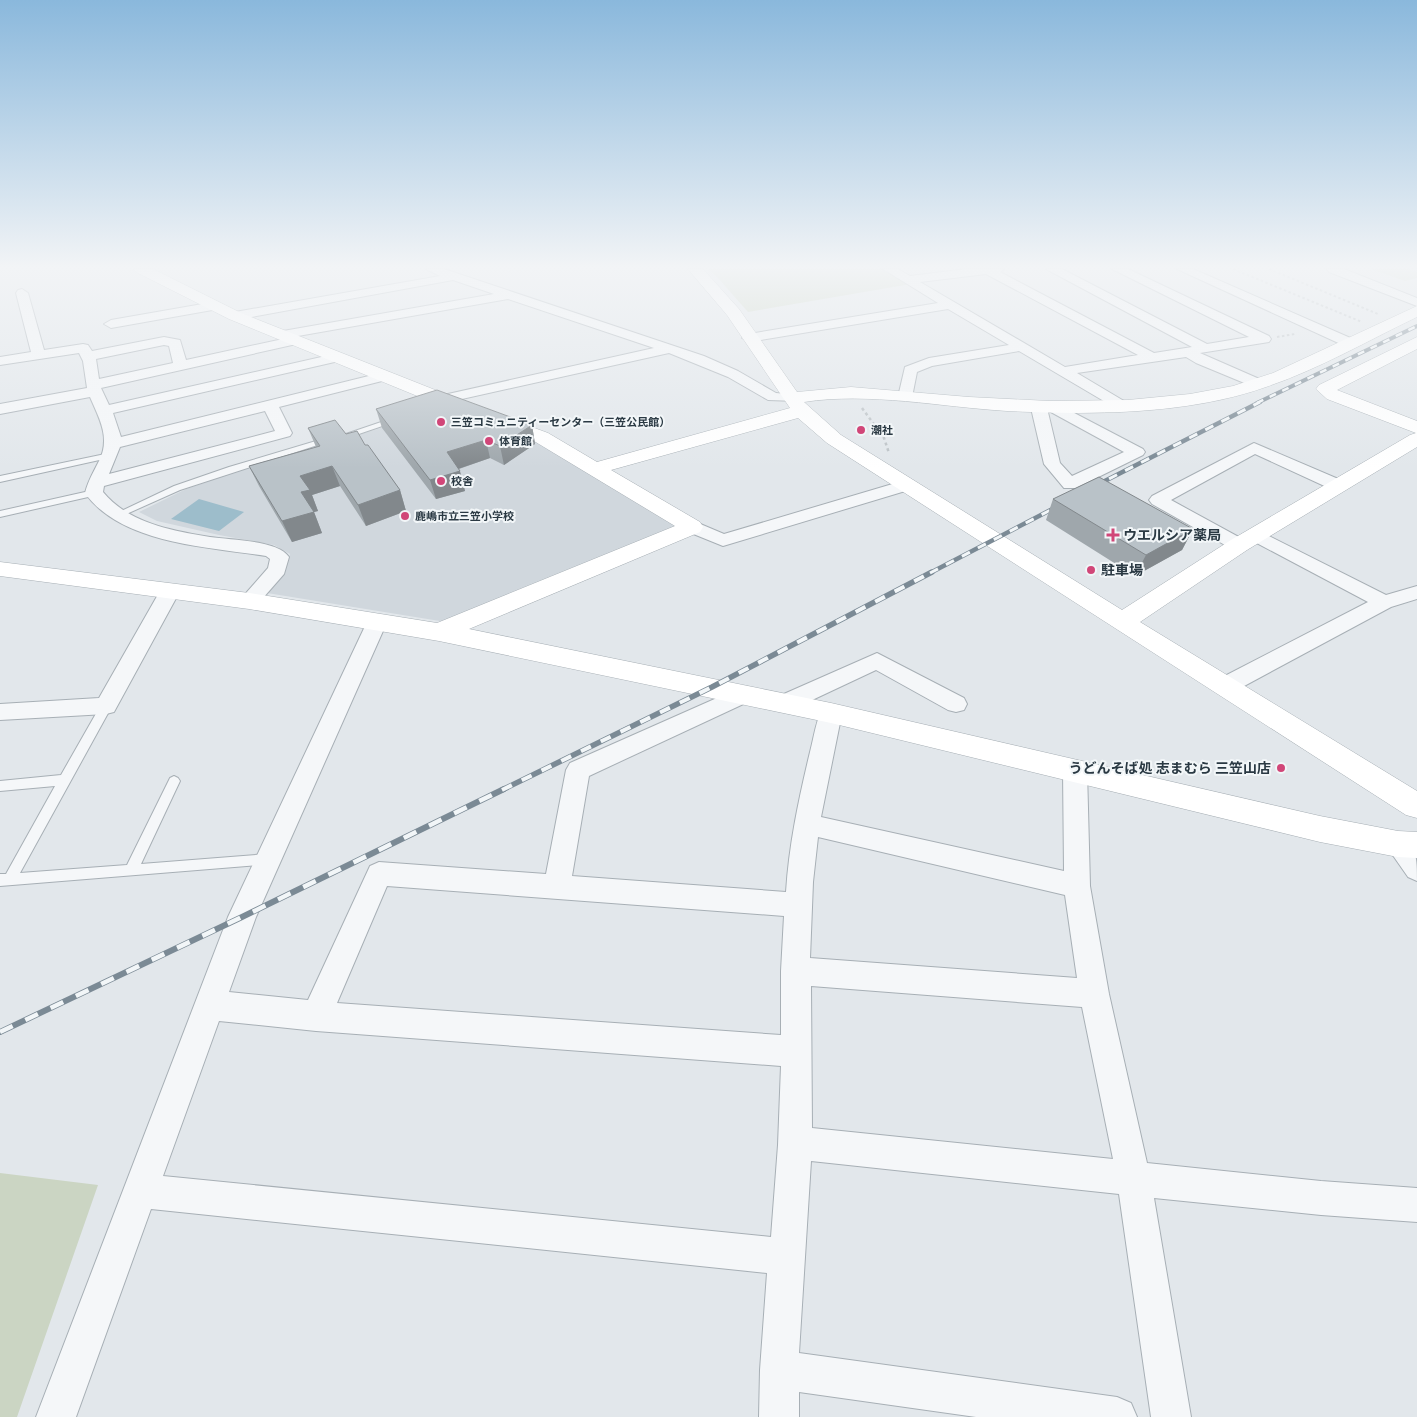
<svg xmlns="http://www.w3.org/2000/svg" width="1417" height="1417" font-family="'DM Sans','Noto Sans JP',sans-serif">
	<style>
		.built { fill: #d0d7dd }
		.green { fill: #cbd5c3 }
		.water { fill: #9dbdcb }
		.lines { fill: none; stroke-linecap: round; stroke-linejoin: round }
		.lane-casing { stroke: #a7afb5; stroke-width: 2 }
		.street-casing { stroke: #a7afb5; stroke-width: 2 }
		.secondary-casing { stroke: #a7afb5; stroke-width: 1 }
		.path-far1 { stroke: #bcc2c6; stroke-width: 2; stroke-dasharray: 2.5 2.5; stroke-linecap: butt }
		.path { stroke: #bcc2c6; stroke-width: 2.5; stroke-dasharray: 3 3; stroke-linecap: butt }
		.lane { fill: #f5f7f9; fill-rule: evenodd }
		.street { fill: #f5f7f9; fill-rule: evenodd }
		.secondary { fill: #fff; fill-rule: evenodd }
		.rail-far3-casing { stroke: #7b8a95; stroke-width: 4 }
		.rail-far2-casing { stroke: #7b8a95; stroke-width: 4.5 }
		.rail-far1-casing { stroke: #7b8a95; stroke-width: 5.5 }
		.rail-casing { stroke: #7b8a95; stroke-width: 6 }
		.rail-far3 { stroke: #f2f6f8; stroke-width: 2.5; stroke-dasharray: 7; stroke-linecap: butt }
		.rail-far2 { stroke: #f2f6f8; stroke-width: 3; stroke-dasharray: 9; stroke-linecap: butt }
		.rail-far1 { stroke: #f2f6f8; stroke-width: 4; stroke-dasharray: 11; stroke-linecap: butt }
		.rail { stroke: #f2f6f8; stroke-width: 4.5; stroke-dasharray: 14; stroke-linecap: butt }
		.wall { fill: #9fa7ac }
		.shaded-wall { fill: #82888c }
		.building { fill: #b9c2c8; stroke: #82888c }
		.poi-dot { fill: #d14678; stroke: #f2f6f8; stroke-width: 2 }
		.labels { text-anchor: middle; stroke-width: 4; stroke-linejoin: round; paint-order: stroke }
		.far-poi-label { font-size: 11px; font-weight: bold; fill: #2a3943; stroke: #f2f6f8; text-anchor: start }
		.poi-label { font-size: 14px; font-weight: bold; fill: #2a3943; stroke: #f2f6f8; text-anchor: start }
	</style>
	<rect width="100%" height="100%" fill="#e2e7eb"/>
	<path class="built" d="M407 420 521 435 587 463 676 526 446 622 267 593 286 569 290 554 274 545 219 535 157 521 139 512 186 489 239 471Z"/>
	<path class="green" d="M708 269H885L911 284 748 312 718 278Z
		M1371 269H1410L1417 272V278L1405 281Z
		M0 1173 98 1185 17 1417H0Z"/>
	<path class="water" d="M199 499 244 512 219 531 171 519Z"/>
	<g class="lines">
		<defs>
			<path id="lane" d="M393 418 400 420 347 438 340 436Z
				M326 438 333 440 180 490 122 516H116L115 514 174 486 229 467Z
				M110 453 114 455 113 457 0 482V476Z
				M94 490 97 491V495L0 517V511Z
				M106 702 112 706 20 873 127 865 170 778 174 776 178 778 180 781 141 864 268 854 273 856 275 860 273 864 0 886V874H6L55 786 0 791V781L61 775 102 703Z"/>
			<path id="street" d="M426 269H444L704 356 738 371 776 393 797 395 799 398 797 401 768 400 728 377 669 353 444 403 439 402 437 399 439 396 654 348 508 299 298 336 303 340 301 343 101 388 109 405 339 353 346 357 339 361 113 413 121 437 385 372 390 373 392 376 390 379 279 407 292 433 290 436 104 486 103 492C128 523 173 531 210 537 230 540 278 540 289 557L284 574 256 606 249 608 242 606 239 601 268 568 270 559 266 556C209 547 121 544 85 493 88 481 93 473 99 461 111 438 99 418 90 397L0 414V404L87 388 83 361 79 353 0 365V357L31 352 16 293 18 290 22 289 28 293 44 350 83 344 88 345 92 351 164 337 180 340 186 360 283 339 276 335 283 331 494 294 453 280 235 320 229 316 235 312 440 276ZM164 345 169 346 173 363 99 379 96 359ZM265 411 275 431 109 474 120 447Z
				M883 269H898L910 276 967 269H1004L1000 272 1154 353 1192 347 1046 269H1062L1207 344 1249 337 1112 269H1128L1269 336 1271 339 1269 342 1200 353 1264 381 1266 384 1264 387H1254L1196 363 1186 357 1077 373 1129 404 1132 407 1129 410H1119L1019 351 932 366 917 372 912 397 910 400H900L898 397 905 367 929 358 1009 345 948 309 749 342 742 338 749 334 938 303ZM986 274 1138 355 1065 367 920 282Z
				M1177 269H1193L1355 340 1357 343 1350 347 1345 346Z
				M1327 269H1344L1417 298V306L1329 272Z
				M214 302 220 306 218 309 111 328 104 324 111 320Z
				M1039 403 1044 405 1046 408 1049 405H1059L1143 449 1145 452 1143 455 1076 488H1064L1044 464 1031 408 1034 405ZM1047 408 1049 411 1124 452 1072 476 1060 463Z
				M1254 443 1343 481 1346 485 1343 489H1331L1255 454 1171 500 1246 541 1248 545 1246 549 1239 551 1232 549 1152 504 1149 500 1152 496Z
				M906 480 912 481 915 485 912 489 723 546 686 531 683 527 686 523 692 522 698 523 724 534Z
				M1257 530 1386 595 1417 586V599L1391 607 1233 692 1225 694 1217 692 1214 686 1217 680 1368 602 1251 540 1248 536 1251 532Z
				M170 585 177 586 180 591 114 712 106 714 0 720V704L99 698 160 591 163 586Z
				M377 615 384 617 387 622 256 917 229 992 308 1000 370 866 379 862 546 874 566 770 570 763 744 686 752 688 755 694 752 700 589 776 572 876 786 892C789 844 799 798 810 752 814 737 816 720 823 707L831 705 839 707 842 713 821 817 1064 871 1063 770 1067 763 1075 760 1083 763 1087 770 1090 886 1109 994 1147 1163 1321 1181 1417 1188V1222L1321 1215 1154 1198 1191 1417H1151L1119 1194 811 1161 799 1353 1117 1397 1131 1403 1137 1417H976L799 1392V1417H759L760 1370 767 1273 151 1209 76 1417H36L228 917 367 622 370 617ZM818 837 1065 895 1077 978 810 958 813 882ZM387 886 784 916 781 971V1035L337 1003ZM811 986 1082 1007 1113 1159 812 1128ZM219 1021 316 1031 781 1066 778 1145 771 1237 163 1176Z
				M877 653 964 698 967 704 964 710 956 712 948 710 876 670 793 709 785 711 777 709 774 703 777 697Z
				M1398 833C1417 841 1417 860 1417 881L1408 877 1385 844 1389 836Z"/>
			<path id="secondary" d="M134 269H153L241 313 468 403 470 407 468 411 461 413 454 411 229 319 136 272Z
				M688 269H703L739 309 797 392 851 387 969 397 1049 401 1128 400 1190 394 1233 386 1273 373 1417 306V317C1367 341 1319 369 1266 387 1187 415 1090 415 1007 411 941 407 870 392 804 402L841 435 1122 610 1231 540 1410 435 1416 433 1327 399 1316 389 1319 385 1417 337V349L1337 390 1417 421V447L1247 550 1140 622 1417 791V818L1406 815 827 443 798 418 611 470 700 522 703 527 700 532 469 629 831 703 1320 816 1398 831 1417 832V858L1398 857 1320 842 831 723 439 641 249 609 0 576V562L249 593 437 623 675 526 534 441 492 425 490 421 492 417 499 415 548 433 597 462 790 408 727 315Z"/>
		</defs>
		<use href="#lane" class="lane-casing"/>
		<use href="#street" class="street-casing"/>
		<use href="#secondary" class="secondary-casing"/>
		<path class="path-far1" d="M1233 269 1362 322
			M1269 269 1378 314
			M1277 337 1295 334"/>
		<path class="path" d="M862 408 884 438 889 453"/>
		<use href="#lane" class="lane"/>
		<use href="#street" class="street"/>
		<use href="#secondary" class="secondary"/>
		<defs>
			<path id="rail-far3" d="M1257 403 1417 326"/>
			<path id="rail-far2" d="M1093 487 1260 402
				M930 573 1062 504"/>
			<path id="rail-far1" d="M502 790 712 687 932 572"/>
			<path id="rail" d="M0 1032 242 917 504 789"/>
		</defs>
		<use href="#rail-far3" class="rail-far3-casing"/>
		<use href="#rail-far2" class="rail-far2-casing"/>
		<use href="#rail-far1" class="rail-far1-casing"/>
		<use href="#rail" class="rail-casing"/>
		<use href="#rail-far3" class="rail-far3"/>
		<use href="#rail-far2" class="rail-far2"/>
		<use href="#rail-far1" class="rail-far1"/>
		<use href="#rail" class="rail"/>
	</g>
	<path class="wall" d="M376 409 532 425 535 444 504 465 490 458 459 469 465 491 436 499 382 428Z
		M308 428 346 434 365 445 400 490 406 511 366 526 340 486 312 495 318 511 314 512 322 533 292 542 259 486 249 466 316 447Z
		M1053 499 1193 529 1182 550 1135 576 1046 520Z"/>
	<path class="shaded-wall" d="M532 425 535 444 504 465 500 446Z
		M486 440 490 458 452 471 447 452Z
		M332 466 340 486 312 495 318 511 314 512 322 533 292 542 282 521 300 476Z
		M460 471 465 491 436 499 430 480Z
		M400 490 406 511 366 526 358 505Z
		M1193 529 1182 550 1135 576 1146 555Z"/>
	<path class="building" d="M437 390 532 425 500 446 486 440 447 452 460 471 430 480 376 409Z
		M335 420 346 434 357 431 365 445H368L400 490 358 505 332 466 300 476 310 490 301 492 314 512 282 521 249 466 320 446 308 428Z
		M1099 477 1193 529 1146 555 1053 499Z"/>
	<linearGradient id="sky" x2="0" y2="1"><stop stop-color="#8ab8dc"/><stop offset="0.57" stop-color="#f2f4f6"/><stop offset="1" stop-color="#f2f4f6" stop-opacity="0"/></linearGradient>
	<rect width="1417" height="468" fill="url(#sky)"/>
	<g class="poi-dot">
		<circle cx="441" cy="422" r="5"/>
		<circle cx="861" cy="430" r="5"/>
		<circle cx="489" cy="441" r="5"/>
		<circle cx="441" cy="481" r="5"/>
		<circle cx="405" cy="516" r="5"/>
		<path d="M1110.5 527.5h5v5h5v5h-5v5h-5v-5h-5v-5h5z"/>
		<circle cx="1091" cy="570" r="5"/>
		<circle cx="1281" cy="768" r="5"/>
	</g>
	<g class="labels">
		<g class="far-poi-label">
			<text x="451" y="426">三笠コミュニティーセンター（三笠公民館）</text>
			<text x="871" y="434">潮社</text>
			<text x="499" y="445">体育館</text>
			<text x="451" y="485">校舎</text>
			<text x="415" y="520">鹿嶋市立三笠小学校</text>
		</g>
		<g class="poi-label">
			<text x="1123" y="540">ウエルシア薬局</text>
			<text x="1101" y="575">駐車場</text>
			<text x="1271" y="773" text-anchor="end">うどんそば処 志まむら 三笠山店</text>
		</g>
	</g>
</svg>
